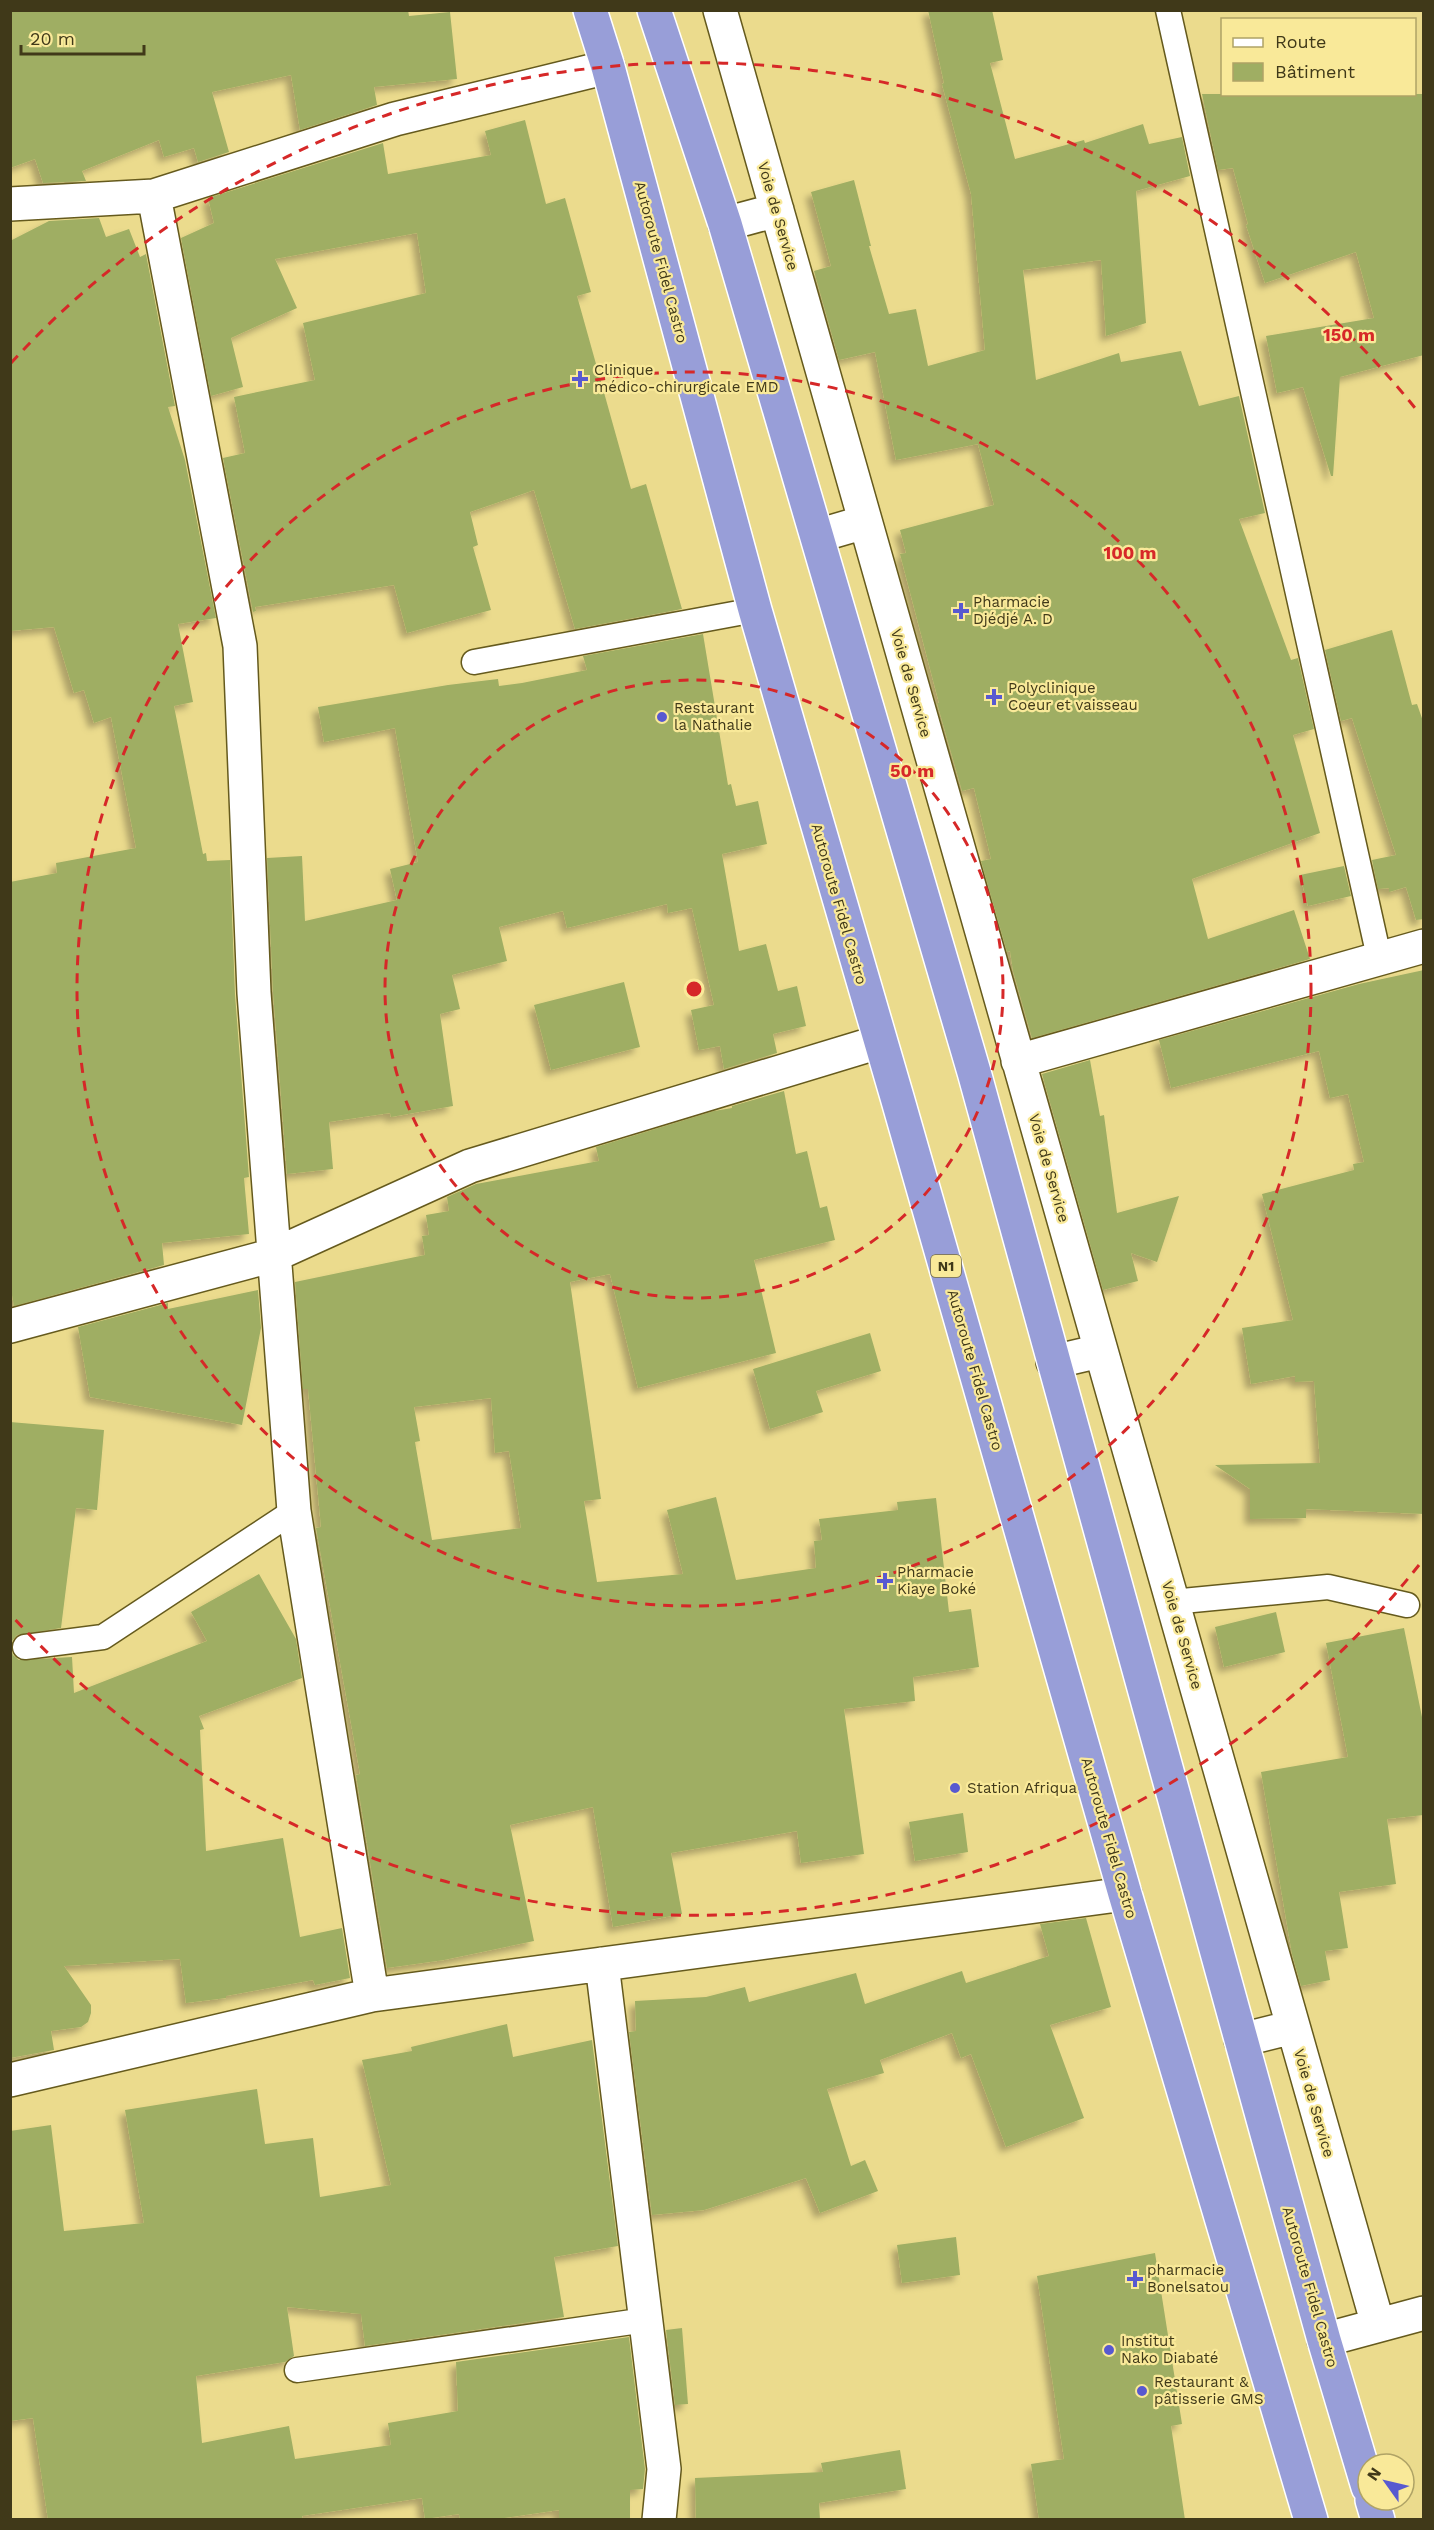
<svg xmlns="http://www.w3.org/2000/svg" width="1434" height="2530" font-family="'Work Sans',sans-serif">
	<style>
		.building { fill: #9fae63; fill-rule: evenodd; filter: url(#shadow) }
		.lines { fill: none; stroke-linecap: round; stroke-linejoin: round }
		.service-casing { stroke: #655a1d; stroke-width: 27 }
		.minor-casing { stroke: #655a1d; stroke-width: 36 }
		.trunk-casing { stroke: #fff; stroke-width: 36 }
		.service { stroke: #fff; stroke-width: 24 }
		.minor { stroke: #fff; stroke-width: 33 }
		.trunk { stroke: #989ed8; stroke-width: 33 }
		.ring { fill: none; stroke: #d62828; stroke-width: 3; stroke-dasharray: 10 8 }
		.poi-dot { fill: #5859d0; stroke: #f9e999; stroke-width: 2 }
		.labels { text-anchor: middle; stroke-width: 4.5; stroke-linejoin: round; paint-order: stroke }
		.shield { fill: #f9e999; stroke: #786e3f; stroke-width: 1.5 }
		.shield-label { font-size: 14px; font-weight: bold; fill: #403919 }
		.street-label { font-size: 15px; fill: #403919; stroke: #f9e999 }
		.poi-label { font-size: 15px; fill: #403919; stroke: #f9e999; text-anchor: start }
		.centre { fill: #d62828; stroke: #f9e999; stroke-width: 3 }
		.ring-label { font-size: 18px; text-anchor: middle; font-weight: bold; fill: #d62828; stroke: #f9e999; stroke-width: 4.5; stroke-linejoin: round; paint-order: stroke }
	</style>
	<defs>
		<filter id="shadow"><feDropShadow dx="-5.5" dy="5.5" stdDeviation="3" flood-color="#0004"/></filter>
	</defs>
	<rect width="100%" height="100%" fill="#ebdb8d"/>
	<path class="building" d="M10 10H408L409 16 450 12 457 79 374 87 377 105 300 130 291 75 212 92 229 152 198 162 194 148 164 157 159 140 82 171 86 181 43 183 35 159 10 168Z
		M928 10H992L1003 60 990 63 1015 159 1084 140 1085 143 1143 124 1149 144 1182 137 1190 176 1136 191 1146 323 1106 336 1101 260 1023 270 1036 380 1119 353 1121 362 1181 351 1199 406 1239 396 1265 513 1239 519 1291 660 1298 658 1314 729 1293 735 1320 833 1192 879 1208 939 1294 910 1310 959 1032 1038 1013 971 1010 951 1007 952 981 861 991 859 974 788 962 791 937 703H939L900 554 906 553 900 530 994 505 978 444 896 460 875 352 839 360 814 271 831 266 811 192 854 180 871 246H869L889 314 916 309 928 366 985 350 971 194 942 84 944 83Z
		M1202 94H1424V355L1340 377 1333 476H1331L1303 387 1277 393 1266 336 1374 318 1356 252 1265 283 1246 225 1248 224 1233 168 1218 170Z
		M525 120 546 204 565 198 591 292 577 296 631 489 646 484 682 609 575 629 534 490 470 512 478 545 473 547 491 610 407 633 394 585 255 607 256 611 253 612 223 458 245 453 234 397 315 380 303 323 426 293 417 233 275 259 297 308 231 338 243 387 211 396 181 238 214 223 208 198 383 143 388 174 491 155 485 131Z
		M99 218 106 237 129 229 140 257 146 254 175 406 168 407 185 460 216 618 178 624 193 702 174 706 203 854 206 853 207 861 230 860 235 994 249 1177 244 1178 249 1234 162 1243 164 1265 14 1306 10 1284V882L57 873 56 863 136 848 111 717 94 723 84 690 74 693 54 627 10 631V241L49 221Z
		M1392 630 1412 705 1417 704 1424 724V919L1416 920 1406 887 1389 892V888L1378 889 1372 860 1396 855 1352 718 1341 721 1325 650Z
		M703 634 728 785 731 784 736 806 758 801 767 844 722 854 739 951 766 944 778 991 797 986 806 1026 773 1034 777 1053 724 1069 720 1046 699 1050 691 1010 714 1005 692 908 668 913 667 904 567 928 563 911 499 927 507 961 452 975 460 1009 440 1014 453 1106 391 1117 390 1113 329 1122 333 1169 287 1174 273 992 267 858 302 856 305 921 397 900 390 869 418 862 395 728 324 742 318 707 448 685 498 679 499 686 522 683 587 670 583 656Z
		M1344 866 1351 896 1308 906 1300 875Z
		M1424 970V1514L1306 1509V1518L1250 1519V1489L1215 1465 1320 1463 1314 1381 1295 1382V1376L1251 1384 1242 1328 1293 1320 1262 1194 1354 1170 1353 1164 1364 1162 1348 1094 1330 1098 1319 1051 1171 1088 1159 1040 1359 984Z
		M624 982 640 1047 551 1070 534 1005Z
		M1090 1060 1100 1116 1104 1115 1117 1213 1179 1196 1157 1262 1131 1253 1138 1281 1103 1290 1042 1074Z
		M784 1091 796 1154 807 1151 820 1208 827 1206 835 1240 754 1260 776 1353 638 1388 610 1274 570 1282 601 1499 584 1501 597 1582 683 1574 667 1510 716 1497 736 1580 816 1568 814 1541 822 1540 819 1519 898 1510 897 1502 936 1498 949 1612 971 1609 979 1667 913 1677 915 1701 844 1709 864 1854 801 1863 797 1831 671 1853 682 1914 613 1927 593 1807 510 1825 534 1941 444 1960 387 1968 356 1775 360 1774 316 1528 321 1527 308 1389H303L295 1282 425 1255 422 1236 429 1235 426 1215 449 1211 447 1197 476 1184 599 1161 596 1147 714 1111 732 1108V1106ZM491 1398 495 1453 509 1451 521 1528 432 1540 415 1442 420 1441 414 1407Z
		M258 1290 261 1328 242 1425 90 1397 78 1327 168 1303V1309Z
		M870 1333 881 1371 816 1391 823 1412 770 1429 753 1369Z
		M10 1422 104 1430 97 1510 76 1508 61 1628 17 1635 12 1641 11 1648 13 1655 19 1660 72 1657 74 1693 207 1641 191 1612 259 1574 296 1639 302 1678 199 1716 204 1729 200 1730 206 1851 283 1838 300 1937 342 1928 350 1978 315 1985 313 1980 226 1996V1998L186 2003 180 1959 64 1966 91 2005V2013L88 2022 81 2027 51 2031 54 2050 10 2058Z
		M1276 1612 1285 1652 1224 1667 1215 1627Z
		M1404 1628 1424 1727V1815L1387 1819 1396 1884 1339 1892 1348 1948 1325 1951 1330 1980 1301 1986 1292 1954 1261 1772 1348 1757 1326 1643Z
		M963 1813 968 1852 915 1861 909 1822Z
		M1086 1918 1111 2007 1050 2025 1084 2118 1006 2147 971 2054 961 2058 952 2033 880 2060 884 2073 827 2089 851 2166 865 2160 878 2191 820 2213 806 2178 704 2210 652 2215 629 2032 636 2031 635 2001 706 1997 745 1987 749 2002 856 1973 865 2004 962 1971 966 1983 1049 1956 1040 1924Z
		M507 2024 513 2057 592 2040 618 2246 554 2257 564 2317 365 2346 361 2314 287 2307 294 2356 285 2362 196 2376 202 2443 289 2426 295 2459 391 2445 388 2423 458 2411 456 2362 629 2337 645 2469 643 2489 630 2490V2520H559V2510L491 2520H460L459 2514 425 2519 422 2498 302 2516 303 2520H48L33 2418 10 2421V2131L51 2125 64 2231 144 2223 125 2110 257 2089 265 2144 313 2138 320 2197 391 2185 362 2060 412 2051 411 2047Z
		M956 2237 960 2275 902 2283 897 2245Z
		M1155 2253 1182 2424 1171 2426 1185 2520H1039L1031 2464 1064 2459 1037 2276Z
		M682 2328 688 2404 675 2405 666 2330Z
		M900 2450 906 2489 819 2503 820 2520H696L695 2478 823 2472 821 2463Z"/>
	<g class="lines">
		<defs>
			<path id="service" d="M1168 10 1379 957
				M474 662 755 610
				M1172 1602 1328 1587 1407 1605
				M25 1647 103 1637 294 1511
				M297 2370 646 2320"/>
			<path id="minor" d="M720 10 1378 2325
				M10 204 154 196
				M725 224 777 210
				M817 536 865 522
				M1018 1061 1424 946
				M10 1326 274 1255 470 1166 879 1042
				M1053 1362 1100 1351
				M602 1964 664 2469 659 2520
				M372 1995 294 1511 254 993 240 646 154 196 395 119 608 67
				M1241 2040 1293 2027
				M10 2080 372 1995 1125 1894
				M1324 2340 1424 2313"/>
			<path id="trunk" d="M590 10 608 67 755 610 897 1097 1125 1894 1311 2520
				M654 10 725 224 974 1072 1324 2340 1368 2487
				M1372 2500 1378 2520"/>
		</defs>
		<use href="#service" class="service-casing"/>
		<use href="#minor" class="minor-casing"/>
		<use href="#trunk" class="trunk-casing"/>
		<use href="#service" class="service"/>
		<use href="#minor" class="minor"/>
		<use href="#trunk" class="trunk"/>
	</g>
	<g class="ring">
		<circle cx="694" cy="989" r="309"/>
		<circle cx="694" cy="989" r="617"/>
		<path d="M1419 1565A926 926 0 0 1 11 1615M11 363A926 926 0 0 1 1419 413"/>
	</g>
	<g class="poi-dot">
		<path d="M577 370h6v6h6v6h-6v6h-6v-6h-6v-6h6z"/>
		<path d="M958 602h6v6h6v6h-6v6h-6v-6h-6v-6h6z"/>
		<path d="M991 688h6v6h6v6h-6v6h-6v-6h-6v-6h6z"/>
		<circle cx="662" cy="717" r="6"/>
		<path d="M882 1572h6v6h6v6h-6v6h-6v-6h-6v-6h6z"/>
		<circle cx="955" cy="1788" r="6"/>
		<path d="M1132 2270h6v6h6v6h-6v6h-6v-6h-6v-6h6z"/>
		<circle cx="1109" cy="2350" r="6"/>
		<circle cx="1142" cy="2391" r="6"/>
	</g>
	<g class="labels">
		<rect class="shield" x="931" y="1255" width="30" height="22" rx="4.5"/>
		<g class="shield-label">
			<text x="946" y="1271">N1</text>
		</g>
		<g class="street-label">
			<text transform="translate(778 216) rotate(74)" y="5">Voie de Service</text>
			<text transform="translate(661 262) rotate(75)" y="5">Autoroute Fidel Castro</text>
			<text transform="translate(911 683) rotate(74)" y="5">Voie de Service</text>
			<text transform="translate(839 904) rotate(74)" y="5">Autoroute Fidel Castro</text>
			<text transform="translate(1049 1168) rotate(74)" y="5">Voie de Service</text>
			<text transform="translate(975 1370) rotate(74)" y="5">Autoroute Fidel Castro</text>
			<text transform="translate(1182 1635) rotate(74)" y="5">Voie de Service</text>
			<text transform="translate(1109 1838) rotate(74)" y="5">Autoroute Fidel Castro</text>
			<text transform="translate(1314 2103) rotate(74)" y="5">Voie de Service</text>
			<text transform="translate(1310 2287) rotate(74)" y="5">Autoroute Fidel Castro</text>
		</g>
		<g class="poi-label">
			<text x="594" y="375">Clinique<tspan x="594" dy="17">médico-chirurgicale EMD</tspan></text>
			<text x="973" y="607">Pharmacie<tspan x="973" dy="17">Djédjé A. D</tspan></text>
			<text x="1008" y="693">Polyclinique<tspan x="1008" dy="17">Coeur et vaisseau</tspan></text>
			<text x="674" y="713">Restaurant<tspan x="674" dy="17">la Nathalie</tspan></text>
			<text x="897" y="1577">Pharmacie<tspan x="897" dy="17">Kiaye Boké</tspan></text>
			<text x="967" y="1793">Station Afriqua</text>
			<text x="1147" y="2275">pharmacie<tspan x="1147" dy="17">Bonelsatou</tspan></text>
			<text x="1121" y="2346">Institut<tspan x="1121" dy="17">Nako Diabaté</tspan></text>
			<text x="1154" y="2387">Restaurant &amp;<tspan x="1154" dy="17">pâtisserie GMS</tspan></text>
		</g>
	</g>
	<circle cx="694" cy="989" r="9" class="centre"/>
	<g class="ring-label">
		<text x="1349" y="341">150 m</text>
		<text x="1130" y="559">100 m</text>
		<text x="912" y="777">50 m</text>
	</g>
	<rect width="1434" height="2530" fill="none" stroke="#403919" stroke-width="24"/>
	<rect x="1221" y="18" width="195" height="78" fill="#f9e999" stroke="#afa366" stroke-width="1.5"/>
	<rect x="1233" y="38" width="30" height="9" fill="#ffffff" stroke="#afa366" stroke-width="1.5"/>
	<text x="1275" y="48" font-size="18" fill="#403919">Route</text>
	<rect x="1233" y="63" width="30" height="18" fill="#9fae63" stroke="#afa366" stroke-width="1.5"/>
	<text x="1275" y="78" font-size="18" fill="#403919">Bâtiment</text>
	<g transform="translate(1386 2482) rotate(304)"><circle r="28" fill="#f9e999" stroke="#afa366" stroke-width="1.5"/>
	<path d="M0-4.5L10 22L0 15L-10 22Z" fill="#5859d0"/>
	<text y="-9" font-size="16" font-weight="bold" text-anchor="middle" fill="#403919">N</text>
	</g>
	<path d="M21 45v9h123v-9" fill="none" stroke="#403919" stroke-width="3"/>
	<text x="30" y="45" font-size="18" fill="#403919" stroke="#f9e999" stroke-width="4.5" paint-order="stroke">20 m</text>
</svg>
